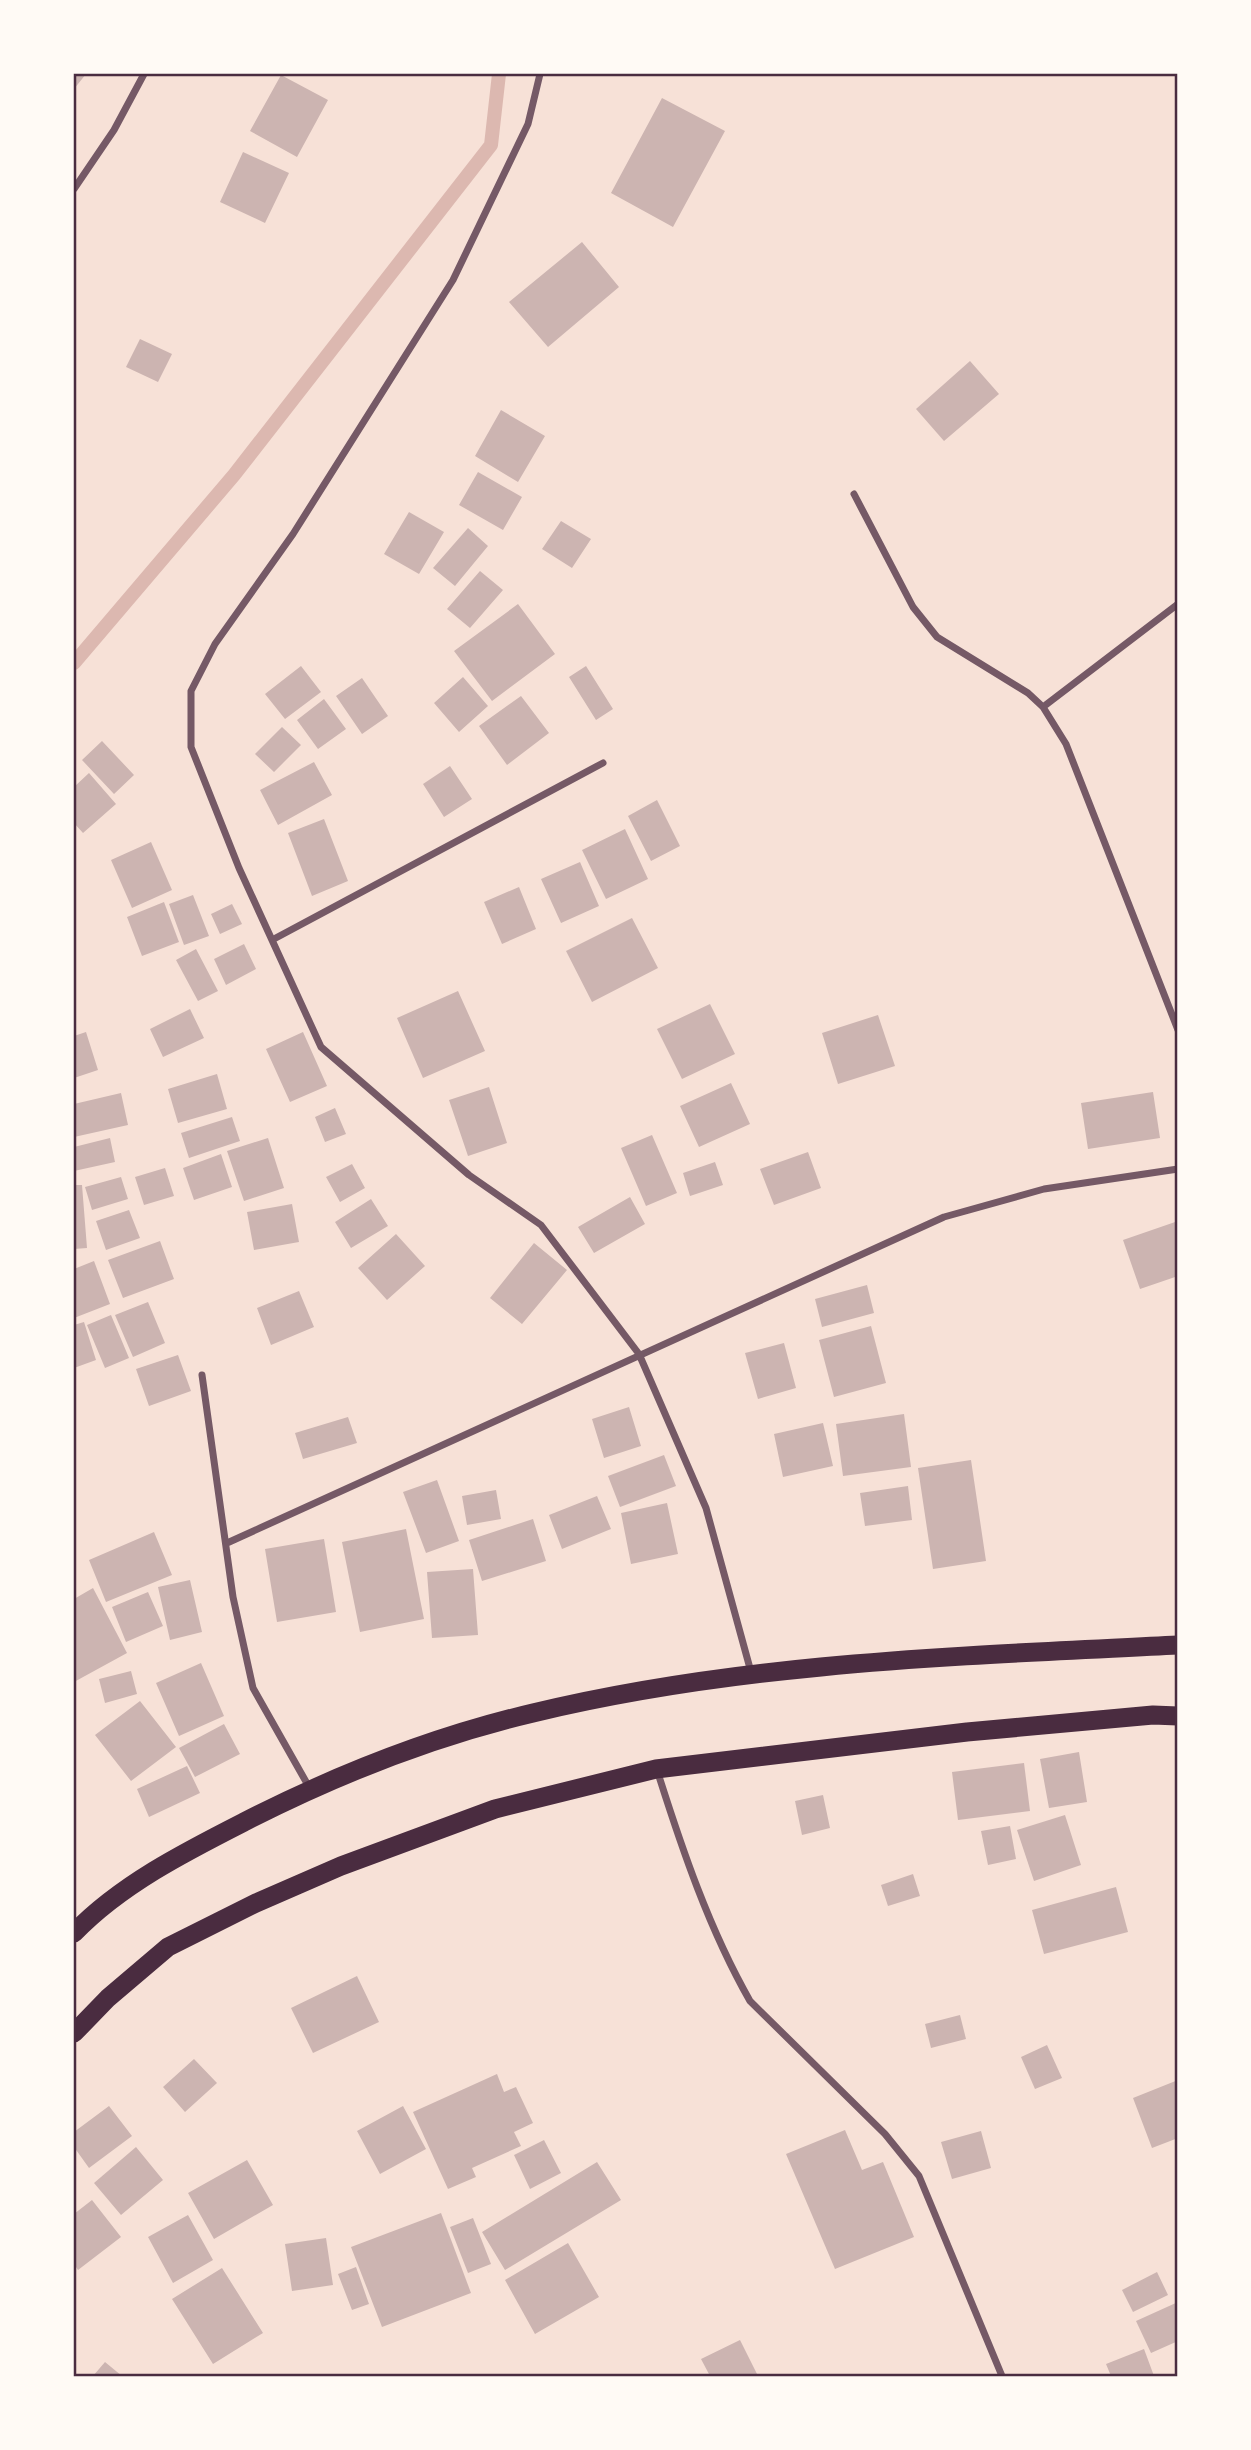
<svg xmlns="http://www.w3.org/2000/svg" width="1251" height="2450" font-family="'Sofia Sans Condensed',sans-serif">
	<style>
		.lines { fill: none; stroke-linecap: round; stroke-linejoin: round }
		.stream { stroke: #dcb8b0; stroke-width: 14 }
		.building { fill: #ccb4b1 }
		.minor { stroke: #755966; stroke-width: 7 }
		.trunk { stroke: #4a2c40; stroke-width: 19 }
		.neatline { fill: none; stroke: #4a2c40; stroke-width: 2.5 }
	</style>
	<rect width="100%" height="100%" fill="#f7e1d7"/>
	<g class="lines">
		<path class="stream" d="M74 663 234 475 491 145 499 74"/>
	</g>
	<path class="building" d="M74 74H86L74 89Z
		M281 75 328 100 297 157 250 131Z
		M662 98 725 131 673 227 611 193Z
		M243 152 289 173 265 223 220 202Z
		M582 242 619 287 548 347 509 302Z
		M140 339 172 354 158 382 126 367Z
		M970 361 999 394 944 441 916 409Z
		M501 410 545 436 518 482 475 456Z
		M478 472 522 497 503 530 459 505Z
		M409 512 444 532 419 574 384 554Z
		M561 521 591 539 572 568 542 549Z
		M468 528 488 546 455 586 433 568Z
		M480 571 503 590 470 628 447 609Z
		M518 604 555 654 492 701 454 651Z
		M301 666 321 692 285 719 265 694Z
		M586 666 613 709 596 720 569 677Z
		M463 677 488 706 459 732 434 703Z
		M362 678 388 716 362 734 336 696Z
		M521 696 549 733 507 765 479 726Z
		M324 699 346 729 318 749 297 720Z
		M282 727 301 745 274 772 255 754Z
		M102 741 134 775 114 794 82 760Z
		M314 762 332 795 278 825 260 790Z
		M450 766 472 799 444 817 423 784Z
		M89 773 116 804 83 833 74 823V787Z
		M657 800 680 846 651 861 628 816Z
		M324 819 348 881 312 896 288 833Z
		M625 829 648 879 606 899 582 850Z
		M151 842 172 890 132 908 111 860Z
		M580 862 599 906 561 923 541 879Z
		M519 887 536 929 502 944 484 902Z
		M193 895 209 936 184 945 169 904Z
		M164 902 179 942 142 956 127 917Z
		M232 904 242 924 220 934 211 914Z
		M632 918 658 968 592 1002 566 951Z
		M244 944 256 969 226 985 214 959Z
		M196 949 218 991 198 1001 176 960Z
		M458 991 485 1051 423 1078 397 1018Z
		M710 1004 735 1054 682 1079 657 1029Z
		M190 1009 204 1038 163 1057 150 1029Z
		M878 1015 895 1066 838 1084 822 1033Z
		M86 1032 98 1070 74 1078V1036Z
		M303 1032 327 1086 290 1102 266 1049Z
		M217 1074 227 1109 178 1123 168 1089Z
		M731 1083 750 1124 699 1147 680 1106Z
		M489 1087 507 1143 468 1156 449 1100Z
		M1153 1092 1160 1138 1088 1149 1081 1103Z
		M121 1093 128 1125 74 1137V1104Z
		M335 1108 346 1134 325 1142 315 1117Z
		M232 1117 240 1141 189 1158 181 1133Z
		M652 1135 677 1193 646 1206 621 1148Z
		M110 1138 115 1162 74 1171V1147Z
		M268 1138 284 1188 244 1201 227 1151Z
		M808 1152 821 1188 774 1205 760 1169Z
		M221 1154 232 1187 194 1200 183 1168Z
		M715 1162 723 1185 690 1196 683 1173Z
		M352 1164 365 1188 340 1202 326 1177Z
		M165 1168 174 1196 144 1205 135 1177Z
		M121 1177 128 1199 92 1210 85 1187Z
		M74 1185H82L87 1248 74 1249Z
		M630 1197 645 1224 594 1253 578 1227Z
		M371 1199 388 1226 351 1248 335 1222Z
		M292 1204 299 1242 254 1250 247 1212Z
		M129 1210 140 1238 106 1250 96 1221Z
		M1178 1221V1276L1140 1289 1123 1240Z
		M396 1234 425 1266 387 1300 358 1268Z
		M160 1241 174 1279 123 1298 108 1260Z
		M534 1243 567 1270 522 1324 490 1298Z
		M94 1261 110 1304 74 1318V1269Z
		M867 1285 874 1313 822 1327 815 1299Z
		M299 1291 314 1327 271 1345 257 1308Z
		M148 1302 165 1343 133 1357 115 1315Z
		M111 1315 129 1358 105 1368 87 1325Z
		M84 1322 96 1360 74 1368V1325Z
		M871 1326 886 1383 834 1397 819 1340Z
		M784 1343 796 1388 758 1399 745 1353Z
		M178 1355 191 1391 149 1406 136 1369Z
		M629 1407 641 1446 604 1458 592 1419Z
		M904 1414 911 1467 843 1476 836 1424Z
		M348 1417 357 1443 303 1459 295 1433Z
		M823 1423 833 1466 783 1477 774 1434Z
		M664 1455 676 1486 620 1507 608 1476Z
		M971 1460 986 1561 933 1569 918 1468Z
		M437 1480 459 1541 426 1553 403 1492Z
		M908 1486 912 1520 865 1526 860 1493Z
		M496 1490 501 1519 467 1525 462 1496Z
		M597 1496 611 1529 562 1549 549 1515Z
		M667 1503 678 1554 631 1564 621 1513Z
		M533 1519 546 1561 482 1581 469 1540Z
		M406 1529 424 1619 360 1632 342 1542Z
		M154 1532 172 1575 106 1602 89 1560Z
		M324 1539 336 1612 277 1622 265 1549Z
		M473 1569 478 1635 432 1638 427 1572Z
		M190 1580 202 1632 170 1640 158 1587Z
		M93 1588 127 1653 74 1682V1599Z
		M148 1592 163 1626 126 1642 112 1607Z
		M201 1663 224 1716 179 1736 156 1683Z
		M131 1671 137 1694 105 1703 99 1679Z
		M140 1701 176 1747 131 1781 95 1735Z
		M224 1724 240 1754 195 1777 179 1748Z
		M1079 1752 1087 1802 1049 1808 1040 1759Z
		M1024 1763 1030 1811 958 1820 952 1772Z
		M187 1766 200 1793 149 1817 137 1789Z
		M823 1795 830 1828 802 1835 795 1801Z
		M1065 1815 1081 1865 1034 1881 1017 1830Z
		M1010 1826 1016 1859 988 1865 981 1831Z
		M913 1874 920 1896 888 1906 881 1885Z
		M1116 1887 1128 1932 1044 1954 1032 1910Z
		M357 1976 379 2022 313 2053 291 2008Z
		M960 2015 966 2039 931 2048 925 2024Z
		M1047 2045 1062 2078 1035 2089 1021 2057Z
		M194 2059 217 2083 185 2112 163 2087Z
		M497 2074 504 2092 516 2087 533 2123 514 2132 521 2146 472 2168 476 2177 448 2189 413 2112Z
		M1178 2080V2138L1152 2148 1133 2098Z
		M109 2106 132 2136 89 2168 74 2147V2132Z
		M403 2106 426 2149 380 2174 357 2131Z
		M845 2130 862 2170 883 2162 914 2237 835 2269 786 2154Z
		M981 2131 991 2168 952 2179 941 2142Z
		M544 2140 561 2173 530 2189 514 2155Z
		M136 2147 163 2180 121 2215 94 2183Z
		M247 2160 273 2205 214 2239 188 2193Z
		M597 2162 621 2200 505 2270 482 2232Z
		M92 2200 121 2237 78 2270 74 2264V2214Z
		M441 2213 471 2293 382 2327 351 2247Z
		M188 2215 213 2260 173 2283 148 2237Z
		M473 2218 491 2264 468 2273 450 2227Z
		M326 2238 333 2285 292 2291 285 2244Z
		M568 2243 599 2297 535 2334 505 2280Z
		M356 2267 369 2304 352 2310 338 2274Z
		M222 2268 263 2333 213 2364 172 2299Z
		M1157 2272 1168 2295 1133 2312 1122 2290Z
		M1178 2302V2341L1151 2353 1136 2321Z
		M740 2340 758 2376H710L701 2359Z
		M1144 2349 1154 2376H1111L1106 2364Z
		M105 2362 122 2376H93Z"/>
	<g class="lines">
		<path class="minor" d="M540 74 528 124 453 280 293 534 215 644 191 691V747L239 868 321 1047 469 1175 541 1225 639 1354 706 1508 751 1672
			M74 189 114 130 144 74
			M854 494 913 607 937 637 1028 693 1043 707 1066 744 1178 1030
			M1043 707 1178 604
			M272 940 603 763
			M202 1375 233 1597 253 1688 309 1787
			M227 1543 944 1217 1044 1189 1178 1169
			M657 1770C682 1849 709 1929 750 2001L885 2134 919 2176 1002 2376"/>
		<path class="trunk" d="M74 1933C120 1885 185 1852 244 1822 334 1776 435 1736 533 1713 744 1662 962 1656 1178 1645
			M74 2033 108 1998 168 1947 256 1903 341 1866 495 1809 656 1769 967 1732 1153 1715 1178 1716"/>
	</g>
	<rect width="1251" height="2450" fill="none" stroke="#fffaf5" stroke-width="150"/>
	<rect x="75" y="75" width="1101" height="2300" class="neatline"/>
</svg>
